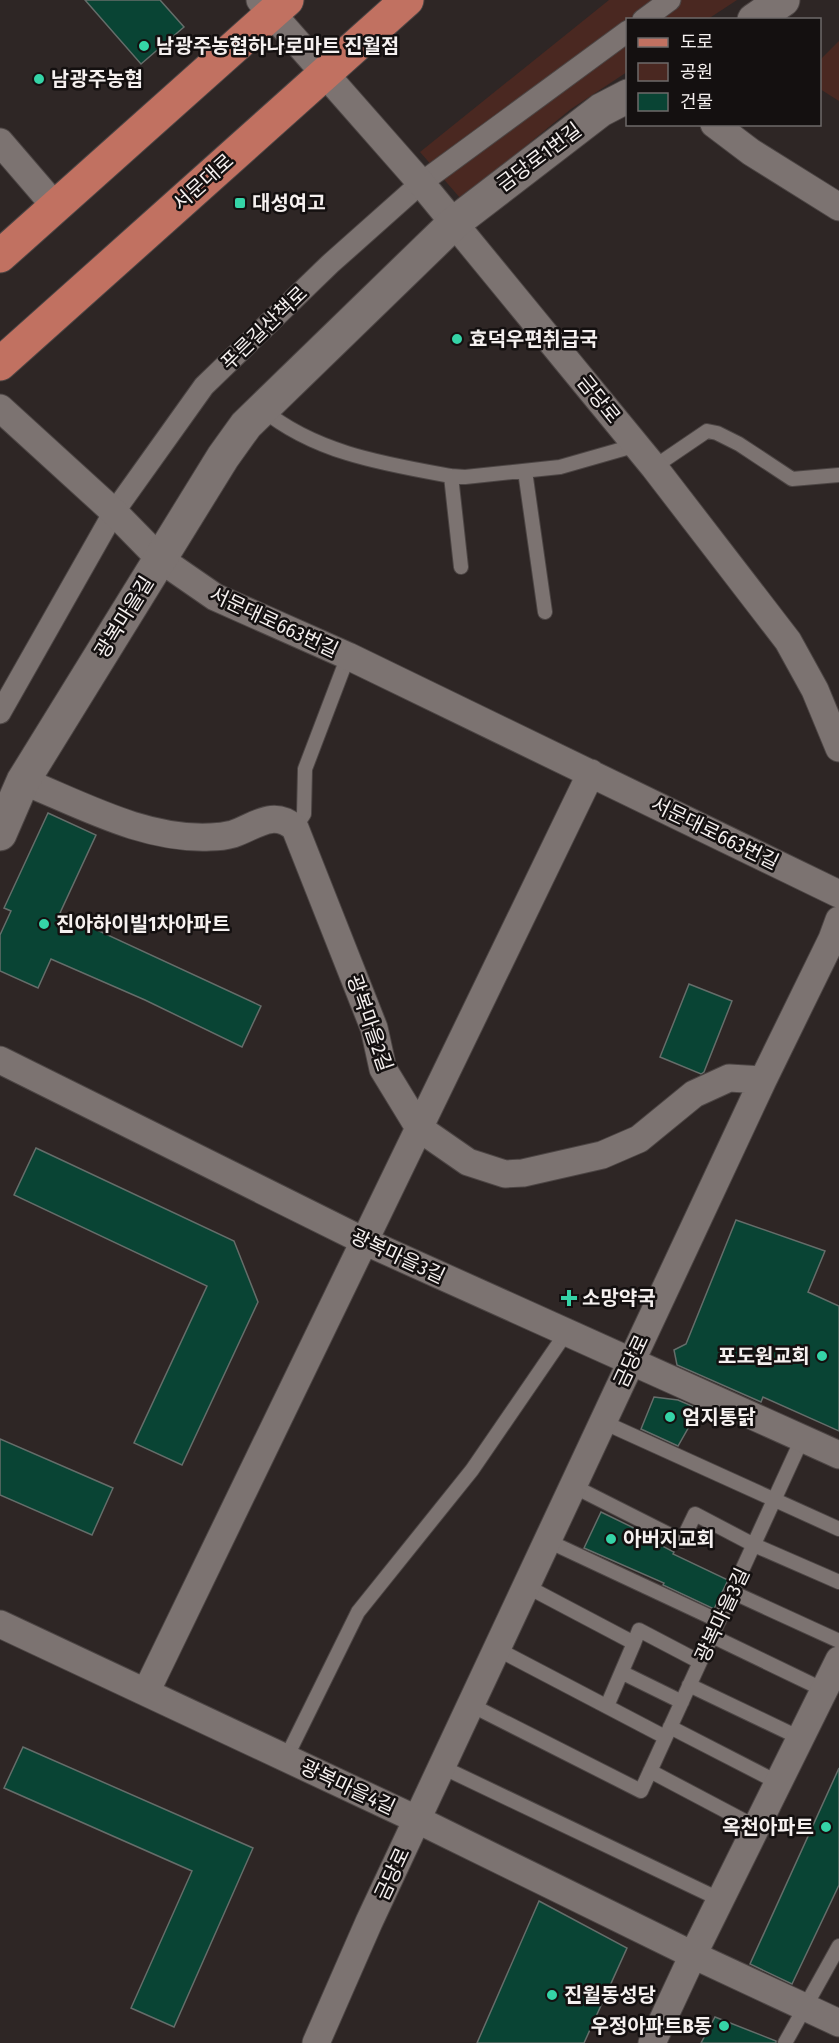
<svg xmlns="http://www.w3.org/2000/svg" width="839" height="2043" font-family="'Fira Sans Condensed','Noto Sans KR',sans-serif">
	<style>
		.green { fill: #4a2821 }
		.building { fill: #094434; stroke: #656d6a; stroke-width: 1.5 }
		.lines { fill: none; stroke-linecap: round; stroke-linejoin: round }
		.service-casing { stroke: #4c4544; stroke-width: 16 }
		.pedestrian-casing { stroke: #4c4544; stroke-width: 23 }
		.minor-casing { stroke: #4c4544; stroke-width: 29 }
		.tertiary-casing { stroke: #4c4544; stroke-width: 35 }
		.primary-casing { stroke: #4c4544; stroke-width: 35 }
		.service { stroke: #7c7371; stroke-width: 14 }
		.pedestrian { stroke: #7c7371; stroke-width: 21 }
		.minor { stroke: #7c7371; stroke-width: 27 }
		.tertiary { stroke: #7c7371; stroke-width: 33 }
		.primary { stroke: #c17161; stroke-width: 33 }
		.poi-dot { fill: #35d4a7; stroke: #141010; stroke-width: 2 }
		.labels { text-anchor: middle; stroke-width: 5; stroke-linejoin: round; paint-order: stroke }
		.poi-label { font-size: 20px; font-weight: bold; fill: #f5f0ef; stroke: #141010; text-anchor: start }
		.street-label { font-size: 20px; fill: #f5f0ef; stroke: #141010 }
	</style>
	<rect width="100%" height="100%" fill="#2e2625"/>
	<path class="green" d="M609 0H737L708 19 628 20 627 72 571 109 461 199 420 152Z
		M839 41V101L820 89V60Z"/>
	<path class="building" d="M85 0H160L184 27 141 64Z
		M48 813 96 835 60 913 261 1006 242 1047 145 1000 51 959 38 988 0 971V935L11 911 4 908Z
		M689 984 732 1001 704 1072 701 1074 660 1057Z
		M36 1148 234 1241 258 1302 182 1465 134 1443 207 1286 14 1195Z
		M736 1220 825 1251 808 1292 839 1306V1431L763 1397 761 1402 677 1365 674 1350 686 1344Z
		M654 1397 678 1400 699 1409 678 1446 641 1429Z
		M0 1439 113 1488 92 1535 0 1495Z
		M601 1512 638 1530 637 1533 674 1552 673 1554 728 1580 714 1609 663 1585 664 1583 584 1548Z
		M23 1747 253 1848 174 2027 131 2008 192 1871 4 1788Z
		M839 1768V1885L792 1984 750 1964Z
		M539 1901 627 1948 584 2043H477Z
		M715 2017 776 2041V2043H701Z"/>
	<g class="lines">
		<defs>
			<path id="service" d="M262 409C315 453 385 464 451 476L465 477 560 467 637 445
				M654 467 707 431 717 433 739 444 792 479 839 475
				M525 471 545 612
				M451 476 461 567
				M295 828 304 814 305 769 348 656
				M603 1422 839 1529
				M573 1486 682 1541 695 1514 754 1545 839 1582
				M548 1541 719 1621
				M526 1586 634 1643 639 1630 700 1662
				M732 1592 839 1641
				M712 1636 824 1690
				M497 1649 665 1737
				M623 1673 682 1702
				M689 1685 800 1738
				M471 1705 641 1791 802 1439
				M607 1706 634 1643
				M670 1727 779 1783
				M286 1758 358 1612 472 1470 566 1333
				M442 1767 721 1900
				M650 1771 756 1827
				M785 2043 839 1946"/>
			<path id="pedestrian" d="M643 20 670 0
				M0 713 114 512 204 386 330 264 421 183 628 31"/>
			<path id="minor" d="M260 0 421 183 654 467 788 641 815 690 839 748
				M714 124 751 152 839 207
				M0 142 55 206
				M0 408 114 512 160 559 215 597 348 656 839 894
				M23 781C82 805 145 840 210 837 217 837 226 836 233 834 256 826 273 809 295 828L374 1028 383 1069 419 1128 468 1162 505 1174 523 1173 602 1155 639 1139 694 1094 729 1078 763 1080
				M0 1060 364 1241 839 1455
				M0 1624 418 1820 693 1955 839 2023
				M146 1692 591 773
				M316 2043 369 1922 763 1080 832 939 839 920
				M652 2043 693 1955 839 1660"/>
			<path id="tertiary" d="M754 20 783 0
				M0 834 23 781 223 457 246 425 454 223 601 110 628 96"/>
			<path id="primary" d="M0 256 287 0
				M0 364 407 0"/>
		</defs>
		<use href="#service" class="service-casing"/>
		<use href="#pedestrian" class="pedestrian-casing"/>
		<use href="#minor" class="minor-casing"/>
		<use href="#tertiary" class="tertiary-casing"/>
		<use href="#primary" class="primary-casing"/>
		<use href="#service" class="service"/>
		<use href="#pedestrian" class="pedestrian"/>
		<use href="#minor" class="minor"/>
		<use href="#tertiary" class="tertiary"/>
		<use href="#primary" class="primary"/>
	</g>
	<g class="poi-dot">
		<circle cx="144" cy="46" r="6"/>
		<circle cx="39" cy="79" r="6"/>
		<rect x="234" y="197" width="12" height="12" rx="3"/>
		<circle cx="457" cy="339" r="6"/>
		<circle cx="44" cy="924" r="6"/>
		<path d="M566 1289h6v6h6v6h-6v6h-6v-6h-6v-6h6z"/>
		<circle cx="822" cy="1356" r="6"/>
		<circle cx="670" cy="1417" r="6"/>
		<circle cx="611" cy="1539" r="6"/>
		<circle cx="826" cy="1827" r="6"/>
		<circle cx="552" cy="1995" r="6"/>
		<circle cx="724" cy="2026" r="6"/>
	</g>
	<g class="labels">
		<g class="poi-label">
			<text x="156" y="53">남광주농협하나로마트 진월점</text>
			<text x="51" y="86">남광주농협</text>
			<text x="252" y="210">대성여고</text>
			<text x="469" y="346">효덕우편취급국</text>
			<text x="56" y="931">진아하이빌1차아파트</text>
			<text x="582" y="1305">소망약국</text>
			<text x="810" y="1363" text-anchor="end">포도원교회</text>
			<text x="682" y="1424">엄지통닭</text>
			<text x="623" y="1546">아버지교회</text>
			<text x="814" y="1834" text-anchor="end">옥천아파트</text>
			<text x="564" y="2002">진월동성당</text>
			<text x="712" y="2033" text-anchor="end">우정아파트B동</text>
		</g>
		<g class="street-label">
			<text transform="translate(539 157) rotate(-37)" y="7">금당로1번길</text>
			<text transform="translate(203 182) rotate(-42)" y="7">서문대로</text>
			<text transform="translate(264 328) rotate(-44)" y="7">푸른길산책로</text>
			<text transform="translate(599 399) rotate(51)" y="7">금당로</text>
			<text transform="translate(124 617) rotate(-58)" y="7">광복마을길</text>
			<text transform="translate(274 622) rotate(25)" y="7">서문대로663번길</text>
			<text transform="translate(715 833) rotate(26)" y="7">서문대로663번길</text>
			<text transform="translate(370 1023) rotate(71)" y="7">광복마을2길</text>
			<text transform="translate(398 1256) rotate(25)" y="7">광복마을3길</text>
			<text transform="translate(631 1361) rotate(-65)" y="7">금당로</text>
			<text transform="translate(722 1615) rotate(-65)" y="7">광복마을3길</text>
			<text transform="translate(348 1787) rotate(25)" y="7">광복마을4길</text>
			<text transform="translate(392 1874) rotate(-65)" y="7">금당로</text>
		</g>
	</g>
	<rect x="626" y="18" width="195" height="108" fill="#141010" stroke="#6e6a69" stroke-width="1.5"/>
	<rect x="638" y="38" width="30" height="9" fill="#c17161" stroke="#6e6a69" stroke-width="1.5"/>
	<text x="680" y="48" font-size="18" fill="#f5f0ef">도로</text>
	<rect x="638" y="63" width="30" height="18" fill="#4a2821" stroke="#6e6a69" stroke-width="1.5"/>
	<text x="680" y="78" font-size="18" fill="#f5f0ef">공원</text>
	<rect x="638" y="93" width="30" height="18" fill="#094434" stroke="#6e6a69" stroke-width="1.5"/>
	<text x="680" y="108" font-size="18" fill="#f5f0ef">건물</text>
</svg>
